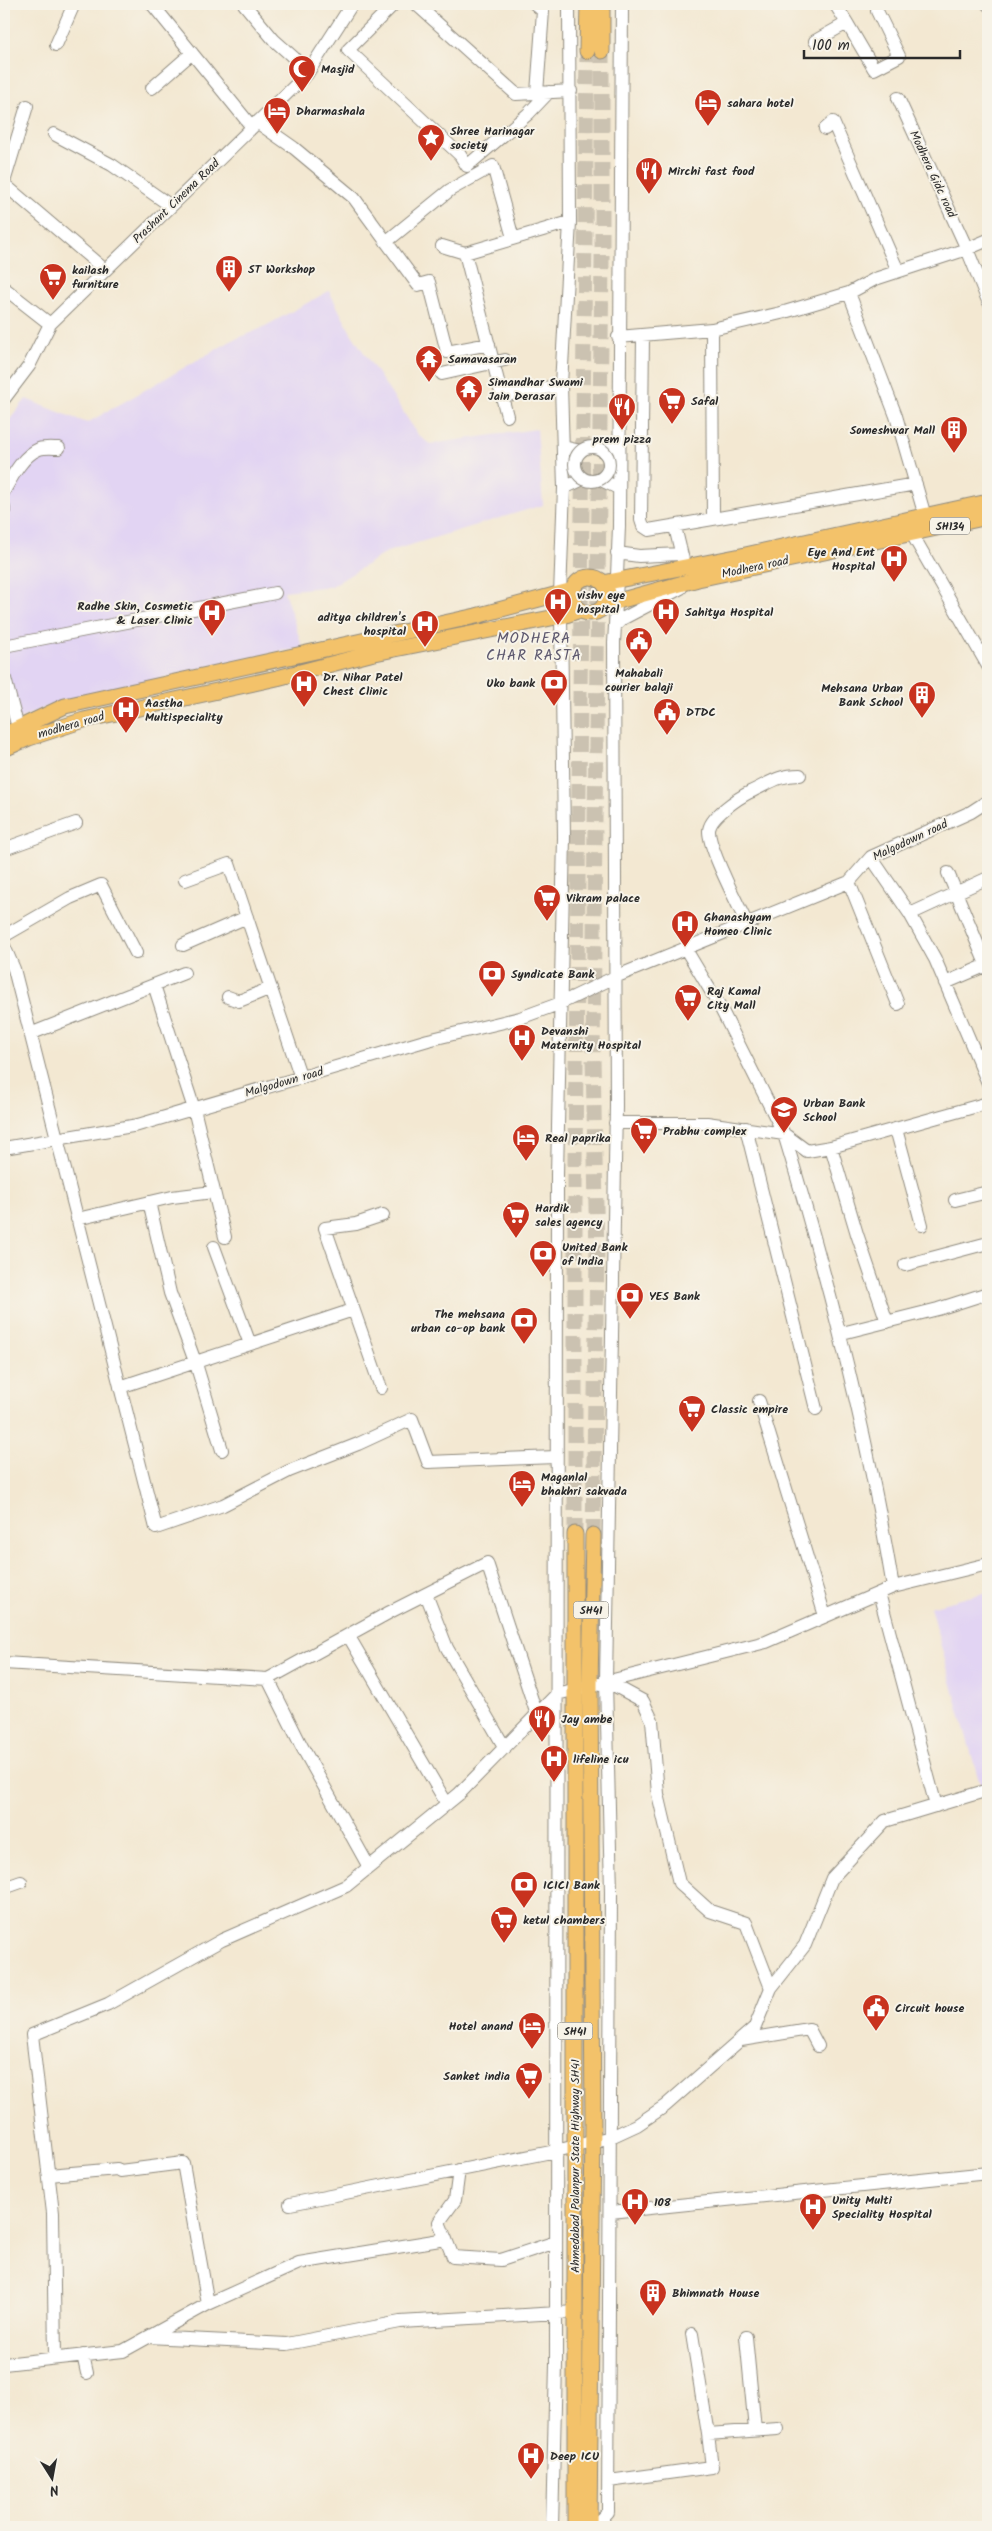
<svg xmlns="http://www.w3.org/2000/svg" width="992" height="2531" font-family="Kalam,sans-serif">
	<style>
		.built { fill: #e2d4f3 }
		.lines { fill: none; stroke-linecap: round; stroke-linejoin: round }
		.major-tunnel { stroke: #cbc2b1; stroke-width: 15; stroke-dasharray: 15 8; stroke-linecap: butt }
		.minor-casing { stroke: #8f8a7e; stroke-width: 14 }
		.major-casing { stroke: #8f8a7e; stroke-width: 17 }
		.minor { stroke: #fff; stroke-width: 12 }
		.major { stroke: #f3c26a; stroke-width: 15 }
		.minor-bridge-casing { stroke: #8f8a7e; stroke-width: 14; stroke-linecap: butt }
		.minor-bridge { stroke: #fff; stroke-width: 12 }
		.labels { text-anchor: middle; stroke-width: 4; stroke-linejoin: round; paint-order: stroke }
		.shield { fill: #f7f3e8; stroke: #686764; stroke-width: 1 }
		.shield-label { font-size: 11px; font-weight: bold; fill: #2b2b2b }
		.poi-label { font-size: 12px; font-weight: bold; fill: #2b2b2b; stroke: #f7f3e8; text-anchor: start }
		.street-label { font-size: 12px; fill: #2b2b2b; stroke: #f7f3e8 }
		.quarter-label { font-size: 15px; letter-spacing: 1px; fill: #5d586e; stroke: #f7f3e8 }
	</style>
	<rect width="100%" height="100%" fill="#f7f3e8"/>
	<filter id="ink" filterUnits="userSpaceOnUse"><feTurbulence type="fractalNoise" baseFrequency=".02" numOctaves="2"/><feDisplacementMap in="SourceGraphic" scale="10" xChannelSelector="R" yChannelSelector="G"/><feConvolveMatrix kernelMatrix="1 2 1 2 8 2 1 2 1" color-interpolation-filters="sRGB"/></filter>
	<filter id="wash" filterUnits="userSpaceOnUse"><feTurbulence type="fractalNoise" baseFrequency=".0096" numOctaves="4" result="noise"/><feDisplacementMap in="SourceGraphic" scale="20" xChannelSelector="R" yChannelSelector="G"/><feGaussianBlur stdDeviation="1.12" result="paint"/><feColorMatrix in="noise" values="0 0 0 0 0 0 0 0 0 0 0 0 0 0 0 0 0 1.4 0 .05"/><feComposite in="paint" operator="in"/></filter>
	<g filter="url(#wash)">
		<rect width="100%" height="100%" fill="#f3e8d2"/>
		<path class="built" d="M329 291 351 333 419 436 430 444 537 429 543 505 387 552 332 586 284 591 303 649 280 651 61 701 4 725V427L26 399 87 423 231 341 260 329Z
			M988 1592V1813L930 1607Z"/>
	</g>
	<g filter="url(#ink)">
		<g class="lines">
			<path class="major-tunnel" d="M575 1534V1160L587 51
				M593 1535 597 1257 593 1059 595 819 602 260V51"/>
			<defs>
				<path id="minor" d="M152 4 252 127
					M244 4 274 40 293 57 307 74
					M394 4 348 50 460 155 467 166 528 114 549 92
					M416 4 516 94 571 91
					M535 4 543 11 537 93
					M835 4 847 23
					M988 4V5
					M815 41 847 23 874 69 899 56 877 11
					M56 45 74 4
					M152 88 192 53
					M898 98 967 249 988 301
					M257 122 294 148 354 198 418 285 429 282 447 352 489 344
					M825 129 833 122 898 271
					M54 134 112 165 171 206
					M4 182 27 106
					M4 184 105 270
					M386 242 450 190 493 166 513 238
					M442 246 465 253 570 222
					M465 253 507 416
					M4 288 50 324
					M849 293 896 416 927 523
					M712 329 713 519
					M643 336 641 520 643 526 649 530 916 484
					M618 337 712 329 781 313 849 293 875 279 967 249 988 240
					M442 374 505 360
					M502 396 561 385
					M4 399 29 366 50 324 307 74 352 4
					M563 447 581 451
					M602 451 618 444
					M599 479 618 488
					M564 488 583 479
					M4 491C12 477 22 456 39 449 45 447 53 448 59 448
					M4 508V518
					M675 527 683 560
					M912 534 988 666
					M617 553 639 556 680 554
					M560 594 564 488 561 385 570 222 569 4
					M615 626 619 526 622 4
					M4 646 275 593
					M4 675 18 728
					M4 849 76 823
					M871 857 910 914 935 959 988 1083
					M948 873 988 969
					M185 880 229 864 301 1078
					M849 882 898 1004
					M910 914 988 878
					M747 924C738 904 709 850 709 831 709 817 740 797 750 792 770 783 778 775 800 775
					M4 936 70 898 101 885 136 953
					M183 945 247 917
					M4 946 14 969 156 1528 223 1505 289 1471 358 1444 412 1419 428 1462 556 1457
					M685 948 718 1003 784 1134 807 1151 831 1147 988 1103
					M945 983 987 965
					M154 985 194 1109 225 1237
					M228 997 239 1001 271 988
					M30 1034 184 973
					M615 1123H707L784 1134C830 1285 867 1431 893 1587
					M746 1128 816 1409
					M896 1129 922 1225
					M831 1147 857 1234 887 1322
					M4 1148 138 1125 428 1040 520 1018 561 1003 615 977 849 882 871 857 971 812 988 801
					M955 1200 988 1192
					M149 1202 170 1293 197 1367 222 1450
					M77 1219 172 1197 213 1192
					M214 1247 250 1344
					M905 1265 988 1243
					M842 1333 938 1309 988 1293
					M120 1387 353 1310
					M381 1388 325 1228 356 1224 383 1215
					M759 1401 825 1616
					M879 1593 936 1806
					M426 1594 447 1648 505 1748
					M348 1635 447 1804
					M4 1663 268 1679 390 1612 487 1563 537 1715
					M268 1679 301 1745 369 1867
					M606 1681 643 1701 652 1720 658 1794 679 1883 710 1911 746 1923 771 1988
					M4 1888 21 1882
					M741 2040 809 2029 818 2046
					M459 2170 455 2200 439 2222 453 2257 501 2260 556 2242
					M49 2175 117 2169 120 2171 183 2163 208 2304
					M290 2204 556 2151 611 2137 637 2125 665 2106 755 2027 771 1988 805 1945 832 1878 885 1821 988 1790
					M611 2212 988 2173
					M692 2334 708 2434
					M148 2337 287 2344 400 2322 575 2312
					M746 2337 755 2430
					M83 2355 87 2373
					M55 2358 53 2213 32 2035 108 2004 222 1940 346 1886 459 1794 557 1694 766 1642 893 1587 988 1564
					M4 2364 123 2351 208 2304 299 2263 446 2239
					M609 2481 712 2467 708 2434 778 2429
					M552 2527 556 2364 557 1175 564 837 561 616
					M593 2527 608 2512 611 1892 606 1681 616 1106 614 643 615 626 622 619 681 588"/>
				<path id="major" d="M587 51 588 4
					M602 51V4
					M572 595a18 18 0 1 1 36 0a18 18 0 1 1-36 0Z
					M603 583 736 557 988 502
					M604 605 698 579 988 517
					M4 735 65 706 476 616 573 590
					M4 749 29 738 84 720 277 678 370 654 566 615 580 610
					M575 1534V2527
					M589 2527 593 2123 590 1685 593 1535"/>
			</defs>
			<use href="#minor" class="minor-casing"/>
			<use href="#major" class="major-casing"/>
			<use href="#minor" class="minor"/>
			<use href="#major" class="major"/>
			<defs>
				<path id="minor-bridge" d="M575 464a17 17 0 1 1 34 0a17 17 0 1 1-34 0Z"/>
			</defs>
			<use href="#minor-bridge" class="minor-bridge-casing"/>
			<use href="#minor-bridge" class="minor-bridge"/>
		</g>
	</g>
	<defs>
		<symbol id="mosque-pin" viewBox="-11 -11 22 30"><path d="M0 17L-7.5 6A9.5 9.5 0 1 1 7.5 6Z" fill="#c8321e" stroke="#f7f3e8"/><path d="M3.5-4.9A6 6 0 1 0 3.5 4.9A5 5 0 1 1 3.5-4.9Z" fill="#fff"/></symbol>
		<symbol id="hotel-pin" viewBox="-11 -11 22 30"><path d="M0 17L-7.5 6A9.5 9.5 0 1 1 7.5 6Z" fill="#c8321e" stroke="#f7f3e8"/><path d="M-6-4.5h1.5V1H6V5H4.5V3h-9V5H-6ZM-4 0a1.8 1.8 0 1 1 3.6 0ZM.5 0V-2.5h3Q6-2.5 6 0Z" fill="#fff"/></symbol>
		<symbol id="sight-pin" viewBox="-11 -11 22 30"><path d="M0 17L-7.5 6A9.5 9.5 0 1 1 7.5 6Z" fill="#c8321e" stroke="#f7f3e8"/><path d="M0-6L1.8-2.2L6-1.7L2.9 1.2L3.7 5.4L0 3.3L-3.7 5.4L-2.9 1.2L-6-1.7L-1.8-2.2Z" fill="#fff"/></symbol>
		<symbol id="restaurant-pin" viewBox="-11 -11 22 30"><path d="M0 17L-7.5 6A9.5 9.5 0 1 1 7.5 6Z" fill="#c8321e" stroke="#f7f3e8"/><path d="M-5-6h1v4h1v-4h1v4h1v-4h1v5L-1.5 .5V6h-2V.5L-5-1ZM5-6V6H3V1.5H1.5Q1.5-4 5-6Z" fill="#fff"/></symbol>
		<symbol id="building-pin" viewBox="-11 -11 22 30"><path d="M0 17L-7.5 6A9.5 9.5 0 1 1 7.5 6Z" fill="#c8321e" stroke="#f7f3e8"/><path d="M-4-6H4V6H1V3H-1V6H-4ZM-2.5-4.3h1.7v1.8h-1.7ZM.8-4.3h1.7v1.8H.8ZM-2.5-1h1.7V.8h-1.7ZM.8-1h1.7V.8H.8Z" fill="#fff"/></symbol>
		<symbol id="supermarket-pin" viewBox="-11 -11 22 30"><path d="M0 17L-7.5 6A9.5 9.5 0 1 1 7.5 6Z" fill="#c8321e" stroke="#f7f3e8"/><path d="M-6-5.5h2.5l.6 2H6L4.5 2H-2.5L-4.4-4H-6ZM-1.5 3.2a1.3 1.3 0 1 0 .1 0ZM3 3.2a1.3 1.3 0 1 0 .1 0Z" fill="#fff"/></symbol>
		<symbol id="temple-pin" viewBox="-11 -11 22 30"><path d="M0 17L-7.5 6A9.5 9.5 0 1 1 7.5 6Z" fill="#c8321e" stroke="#f7f3e8"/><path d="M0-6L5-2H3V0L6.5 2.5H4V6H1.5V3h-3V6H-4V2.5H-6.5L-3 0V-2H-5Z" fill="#fff"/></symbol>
		<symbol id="hospital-pin" viewBox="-11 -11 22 30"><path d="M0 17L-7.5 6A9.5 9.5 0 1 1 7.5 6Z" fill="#c8321e" stroke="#f7f3e8"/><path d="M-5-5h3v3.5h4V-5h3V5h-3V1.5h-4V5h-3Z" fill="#fff"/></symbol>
		<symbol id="civic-pin" viewBox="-11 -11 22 30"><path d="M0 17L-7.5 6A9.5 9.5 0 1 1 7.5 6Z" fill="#c8321e" stroke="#f7f3e8"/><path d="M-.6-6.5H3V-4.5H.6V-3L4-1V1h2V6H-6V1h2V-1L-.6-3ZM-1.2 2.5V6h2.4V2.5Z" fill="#fff"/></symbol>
		<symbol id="bank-pin" viewBox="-11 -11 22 30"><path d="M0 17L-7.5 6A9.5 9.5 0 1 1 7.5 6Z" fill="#c8321e" stroke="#f7f3e8"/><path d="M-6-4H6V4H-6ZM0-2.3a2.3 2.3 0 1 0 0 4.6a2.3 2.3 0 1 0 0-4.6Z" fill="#fff"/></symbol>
		<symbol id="school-pin" viewBox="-11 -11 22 30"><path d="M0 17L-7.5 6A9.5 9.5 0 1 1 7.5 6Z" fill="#c8321e" stroke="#f7f3e8"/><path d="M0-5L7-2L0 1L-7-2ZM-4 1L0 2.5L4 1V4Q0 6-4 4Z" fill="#fff"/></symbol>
	</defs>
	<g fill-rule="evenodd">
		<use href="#mosque-pin" x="286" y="53" width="32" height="43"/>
		<use href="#hotel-pin" x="692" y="87" width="32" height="43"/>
		<use href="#hotel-pin" x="261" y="95" width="32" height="43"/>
		<use href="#sight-pin" x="415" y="122" width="32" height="43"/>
		<use href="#restaurant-pin" x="633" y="155" width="32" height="43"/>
		<use href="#building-pin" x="213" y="253" width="32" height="43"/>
		<use href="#supermarket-pin" x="37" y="261" width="32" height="43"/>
		<use href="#temple-pin" x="413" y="343" width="32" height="43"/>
		<use href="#temple-pin" x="453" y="373" width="32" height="43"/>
		<use href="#supermarket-pin" x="656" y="385" width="32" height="43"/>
		<use href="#restaurant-pin" x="606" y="391" width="32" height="43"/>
		<use href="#building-pin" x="938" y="414" width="32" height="43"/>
		<use href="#hospital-pin" x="878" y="543" width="32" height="43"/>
		<use href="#hospital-pin" x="542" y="586" width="32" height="43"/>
		<use href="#hospital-pin" x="650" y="596" width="32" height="43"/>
		<use href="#hospital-pin" x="196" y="597" width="32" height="43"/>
		<use href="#hospital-pin" x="409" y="608" width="32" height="43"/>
		<use href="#civic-pin" x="623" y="625" width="32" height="43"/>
		<use href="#bank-pin" x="538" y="667" width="32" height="43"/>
		<use href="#hospital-pin" x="288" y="668" width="32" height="43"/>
		<use href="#building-pin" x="906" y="679" width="32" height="43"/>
		<use href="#hospital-pin" x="110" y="694" width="32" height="43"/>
		<use href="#civic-pin" x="651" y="696" width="32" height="43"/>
		<use href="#supermarket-pin" x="531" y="882" width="32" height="43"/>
		<use href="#hospital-pin" x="669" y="908" width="32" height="43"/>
		<use href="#bank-pin" x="476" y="958" width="32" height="43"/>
		<use href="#supermarket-pin" x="672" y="982" width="32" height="43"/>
		<use href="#hospital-pin" x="506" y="1022" width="32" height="43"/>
		<use href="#school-pin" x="768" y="1094" width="32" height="43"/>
		<use href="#supermarket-pin" x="628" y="1115" width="32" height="43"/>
		<use href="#hotel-pin" x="510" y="1122" width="32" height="43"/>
		<use href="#supermarket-pin" x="500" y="1199" width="32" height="43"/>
		<use href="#bank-pin" x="527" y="1238" width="32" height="43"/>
		<use href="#bank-pin" x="614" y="1280" width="32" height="43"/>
		<use href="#bank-pin" x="508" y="1305" width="32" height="43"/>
		<use href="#supermarket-pin" x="676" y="1393" width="32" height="43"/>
		<use href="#hotel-pin" x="506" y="1468" width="32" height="43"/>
		<use href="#restaurant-pin" x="526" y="1703" width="32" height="43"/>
		<use href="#hospital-pin" x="538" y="1743" width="32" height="43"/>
		<use href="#bank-pin" x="508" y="1869" width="32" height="43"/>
		<use href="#supermarket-pin" x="488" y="1904" width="32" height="43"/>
		<use href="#civic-pin" x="860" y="1992" width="32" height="43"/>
		<use href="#hotel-pin" x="516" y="2010" width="32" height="43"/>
		<use href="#supermarket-pin" x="513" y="2060" width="32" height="43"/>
		<use href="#hospital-pin" x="619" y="2186" width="32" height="43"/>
		<use href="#hospital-pin" x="797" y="2191" width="32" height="43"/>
		<use href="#building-pin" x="637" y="2277" width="32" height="43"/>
		<use href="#hospital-pin" x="515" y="2440" width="32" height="43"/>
	</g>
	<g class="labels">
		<g class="shield">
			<rect x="930" y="517.5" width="40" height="17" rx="4"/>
			<rect x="573.5" y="1601.5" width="35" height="17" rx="4"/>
			<rect x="557.5" y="2022.5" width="35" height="17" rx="4"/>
		</g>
		<g class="shield-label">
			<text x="950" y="530">SH134</text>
			<text x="591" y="1614">SH41</text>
			<text x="575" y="2035">SH41</text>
		</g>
		<g class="poi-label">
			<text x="321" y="73">Masjid</text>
			<text x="727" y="107">sahara hotel</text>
			<text x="296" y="115">Dharmashala</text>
			<text x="450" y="135">Shree Harinagar<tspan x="450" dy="14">society</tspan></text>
			<text x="668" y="175">Mirchi fast food</text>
			<text x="248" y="273">ST Workshop</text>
			<text x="72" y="274">kailash<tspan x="72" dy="14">furniture</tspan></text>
			<text x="448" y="363">Samavasaran</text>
			<text x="488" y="386">Simandhar Swami<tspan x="488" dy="14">Jain Derasar</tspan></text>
			<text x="691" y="405">Safal</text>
			<text x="935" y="434" text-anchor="end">Someshwar Mall</text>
			<text x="622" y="443" text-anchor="middle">prem pizza</text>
			<text x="875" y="556" text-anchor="end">Eye And Ent<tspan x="875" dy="14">Hospital</tspan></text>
			<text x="577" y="599">vishv eye<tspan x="577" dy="14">hospital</tspan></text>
			<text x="193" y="610" text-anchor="end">Radhe Skin, Cosmetic<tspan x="193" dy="14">&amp; Laser Clinic</tspan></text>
			<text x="685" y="616">Sahitya Hospital</text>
			<text x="406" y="621" text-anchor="end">aditya children's<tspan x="406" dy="14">hospital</tspan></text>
			<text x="639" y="677" text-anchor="middle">Mahabali<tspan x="639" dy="14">courier balaji</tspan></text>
			<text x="323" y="681">Dr. Nihar Patel<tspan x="323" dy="14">Chest Clinic</tspan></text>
			<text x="535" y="687" text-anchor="end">Uko bank</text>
			<text x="903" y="692" text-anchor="end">Mehsana Urban<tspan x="903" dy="14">Bank School</tspan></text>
			<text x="145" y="707">Aastha<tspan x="145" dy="14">Multispeciality</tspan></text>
			<text x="686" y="716">DTDC</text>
			<text x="566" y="902">Vikram palace</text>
			<text x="704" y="921">Ghanashyam<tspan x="704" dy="14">Homeo Clinic</tspan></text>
			<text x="511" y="978">Syndicate Bank</text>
			<text x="707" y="995">Raj Kamal<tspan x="707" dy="14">City Mall</tspan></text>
			<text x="541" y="1035">Devanshi<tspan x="541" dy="14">Maternity Hospital</tspan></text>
			<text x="803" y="1107">Urban Bank<tspan x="803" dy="14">School</tspan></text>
			<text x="663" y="1135">Prabhu complex</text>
			<text x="545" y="1142">Real paprika</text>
			<text x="535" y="1212">Hardik<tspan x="535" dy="14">sales agency</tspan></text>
			<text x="562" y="1251">United Bank<tspan x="562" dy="14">of India</tspan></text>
			<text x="649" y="1300">YES Bank</text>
			<text x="505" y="1318" text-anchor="end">The mehsana<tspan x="505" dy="14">urban co-op bank</tspan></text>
			<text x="711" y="1413">Classic empire</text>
			<text x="541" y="1481">Maganlal<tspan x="541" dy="14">bhakhri sakvada</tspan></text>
			<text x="561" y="1723">Jay ambe</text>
			<text x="573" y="1763">lifeline icu</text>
			<text x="543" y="1889">ICICI Bank</text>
			<text x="523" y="1924">ketul chambers</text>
			<text x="895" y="2012">Circuit house</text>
			<text x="513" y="2030" text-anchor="end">Hotel anand</text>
			<text x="510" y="2080" text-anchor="end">Sanket india</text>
			<text x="832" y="2204">Unity Multi<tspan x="832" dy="14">Speciality Hospital</tspan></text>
			<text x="654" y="2206">108</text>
			<text x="672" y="2297">Bhimnath House</text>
			<text x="550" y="2460">Deep ICU</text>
		</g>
		<g class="street-label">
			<text transform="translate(933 174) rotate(65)" y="4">Modhera Gidc road</text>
			<text transform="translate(176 201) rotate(-44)" y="4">Prashant Cinema Road</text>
			<text transform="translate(755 567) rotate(-12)" y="4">Modhera road</text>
			<text transform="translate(71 725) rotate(-16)" y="4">modhera road</text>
			<text transform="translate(910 840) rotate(-25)" y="4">Malgodown road</text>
			<text transform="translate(284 1082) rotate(-16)" y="4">Malgodown road</text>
			<text transform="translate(575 2166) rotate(-90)" y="4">Ahmedabad Palanpur State Highway SH41</text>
		</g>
		<g class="quarter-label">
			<text x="534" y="643">MODHERA<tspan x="534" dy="17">CHAR RASTA</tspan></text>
		</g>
	</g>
	<rect width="992" height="2531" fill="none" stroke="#f7f3e8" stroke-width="20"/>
	<g transform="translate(52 2478) rotate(169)" stroke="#f7f3e8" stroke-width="4" paint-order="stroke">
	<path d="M0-4L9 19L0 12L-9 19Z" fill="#2b2b2b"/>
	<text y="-8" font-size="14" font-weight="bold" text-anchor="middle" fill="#2b2b2b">N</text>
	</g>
	<path d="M804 50v8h156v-8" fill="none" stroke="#2b2b2b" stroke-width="2.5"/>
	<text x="812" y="50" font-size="15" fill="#2b2b2b" stroke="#f7f3e8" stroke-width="4" paint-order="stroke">100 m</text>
</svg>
